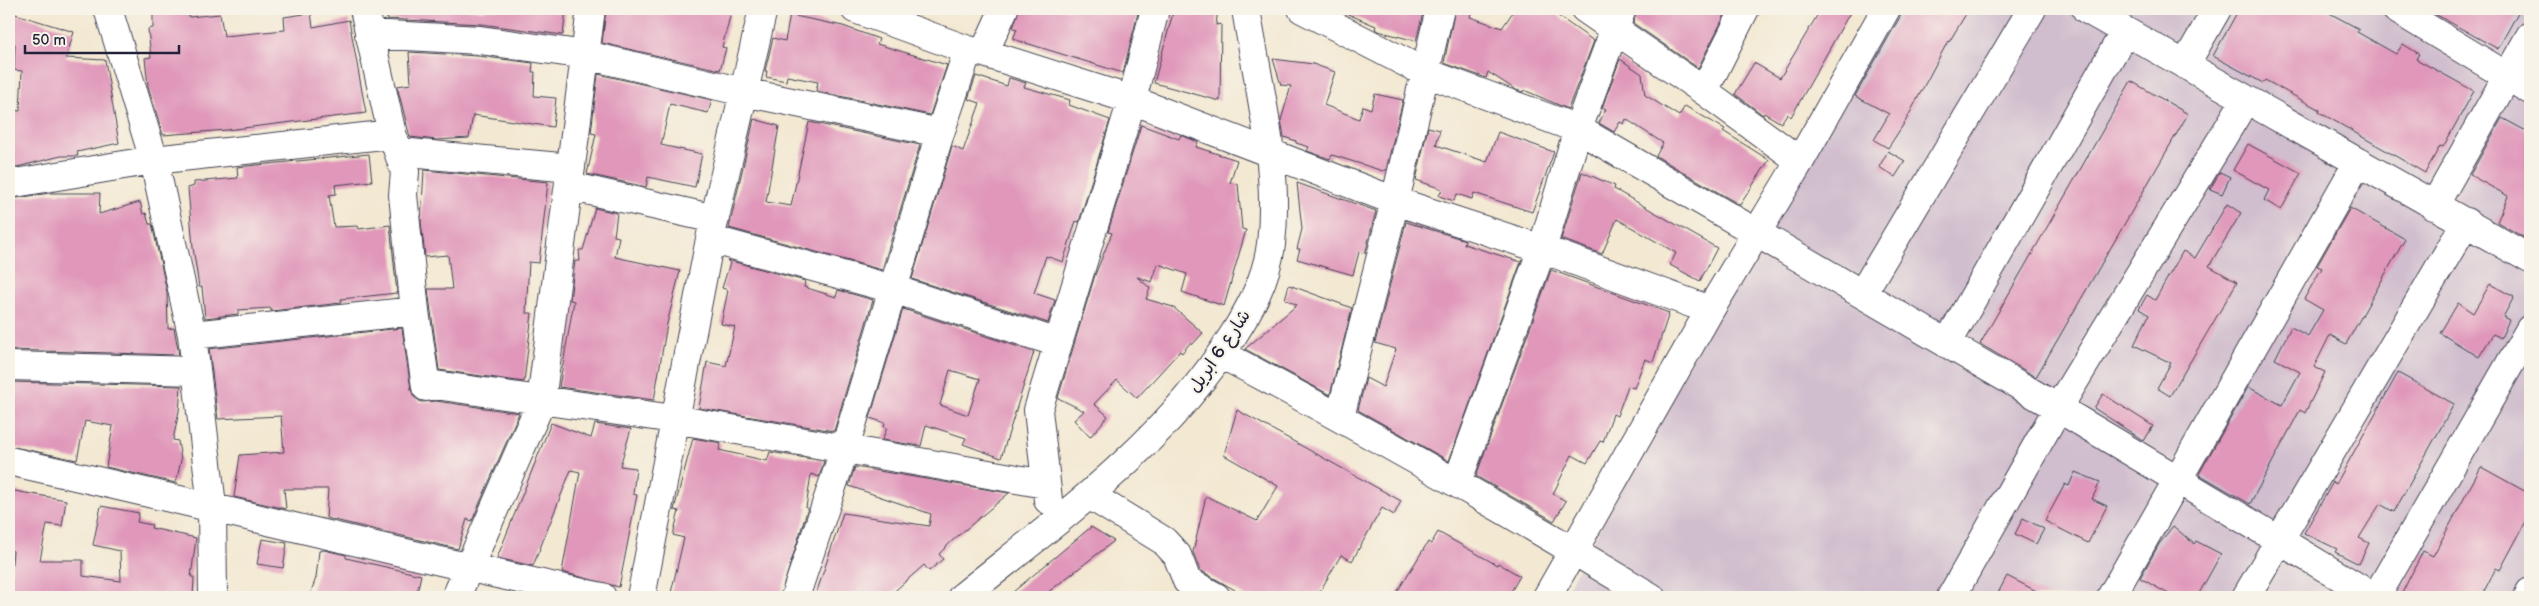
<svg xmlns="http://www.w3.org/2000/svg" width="2539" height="606" font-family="'Balsamiq Sans','Playpen Sans Arabic',sans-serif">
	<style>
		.industrial { fill: #d0bdcd }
		.building { fill: #e097ba; fill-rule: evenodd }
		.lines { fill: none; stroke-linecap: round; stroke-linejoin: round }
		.minor-casing { stroke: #414052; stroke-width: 30 }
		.minor { stroke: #fff; stroke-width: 28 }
		.labels { text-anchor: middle; stroke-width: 4.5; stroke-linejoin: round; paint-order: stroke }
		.street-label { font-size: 18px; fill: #22223b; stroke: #f7f3e8 }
	</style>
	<rect width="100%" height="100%" fill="#f7f3e8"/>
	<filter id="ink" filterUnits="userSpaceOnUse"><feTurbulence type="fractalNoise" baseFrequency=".02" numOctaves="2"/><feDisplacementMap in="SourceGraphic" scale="10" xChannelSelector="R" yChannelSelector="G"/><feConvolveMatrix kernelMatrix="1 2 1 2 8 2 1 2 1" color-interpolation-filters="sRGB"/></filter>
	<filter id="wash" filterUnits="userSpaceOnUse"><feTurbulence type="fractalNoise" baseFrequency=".0096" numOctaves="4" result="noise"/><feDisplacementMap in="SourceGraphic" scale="20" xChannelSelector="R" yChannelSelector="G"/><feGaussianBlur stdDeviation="1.12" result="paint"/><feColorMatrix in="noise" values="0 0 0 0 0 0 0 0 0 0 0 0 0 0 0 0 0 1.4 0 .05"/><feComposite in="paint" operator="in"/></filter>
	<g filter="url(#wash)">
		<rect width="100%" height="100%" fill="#f3e8d1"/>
		<path class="industrial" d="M1881 9H2530V597H1563Z"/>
		<g id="blocks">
			<path class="building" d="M153 9H189V17L220 14 224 36 285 30 284 17 311 13 313 27 349 20 366 113 227 130 163 135 148 86 145 58 151 57 148 29 153 28Z
				M387 9H470L484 11 485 9H566L563 35 481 24 387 19Z
				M606 9H732L722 47 726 48 720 70 602 43Z
				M1019 9H1139L1123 73 1013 39 1017 29 1013 28Z
				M1174 9H1218L1216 25 1221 24 1220 101 1154 83Z
				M1336 9H1411L1423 13 1416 41 1378 31 1375 29 1376 26Z
				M1455 9H1472L1470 17 1502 28 1515 9H1548L1594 41 1568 109 1524 90 1523 92 1516 90 1488 72 1486 78 1444 63Z
				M1637 9H1728L1698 68 1633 23Z
				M1821 9H1852L1791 117 1787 114 1781 123 1764 113 1763 115 1735 94 1754 63 1780 78Z
				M1902 9H1969L1949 42 1948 41 1905 122 1888 148 1874 140 1889 114 1855 96 1900 17Z
				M2239 9H2322L2359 29 2357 32 2396 54 2403 44 2419 54 2416 59 2474 91 2443 147 2440 146 2425 173 2319 112 2320 110 2265 80 2263 83 2213 56Z
				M2426 9H2520L2498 49Z
				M9 12 74 32 66 58 105 60 119 143 77 152 78 156H61L13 168 9 150V110L20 111 22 71 14 70 15 44 9 42Z
				M790 15 843 26 879 39 877 44 947 65 930 115 816 91 818 82 787 76 786 81 766 77 767 71H765L773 38 785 41Z
				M409 52 478 56 533 63 532 72H535L534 96 556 98 553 127 473 115 469 138 437 140 410 137 397 86 411 84Z
				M1273 59 1313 64 1335 72 1324 105 1359 119 1363 106 1371 109 1375 94 1403 100 1386 170 1383 171 1332 155 1330 159 1307 151 1309 147 1296 143V141L1284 137 1281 120 1291 86 1281 85Z
				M1620 59 1642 74 1645 95 1679 116 1685 106 1725 129 1723 131 1769 160 1740 205 1656 156 1663 143 1626 119 1624 124 1620 122 1614 132 1599 123 1606 109 1602 108Z
				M598 74 712 100 708 113 670 104 661 145 702 154 695 187 648 177 646 187 587 174 596 134 591 133Z
				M976 76 1007 86 1009 78 1026 83 1024 87 1070 100 1069 105 1110 120 1079 222 1076 221 1063 262 1046 256 1034 293 1055 300 1048 323 912 279 952 146 963 151 980 103 968 99Z
				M2131 81 2188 114 2036 377 1980 344Z
				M2502 118 2530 133V241L2497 222 2508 196 2470 175Z
				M754 119 779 126 766 202 791 206 809 122 920 145 882 270 729 228Z
				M1141 125 1179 139 1181 135 1198 142 1196 147 1237 160 1230 183 1238 184 1242 229 1246 230 1224 306 1182 292 1187 274 1158 264 1152 282 1137 277 1150 288 1146 299 1173 307 1203 333 1192 345 1190 343 1182 353 1180 351 1137 398 1117 380 1094 404 1108 416 1090 437 1074 420 1084 411 1058 398 1095 275 1112 233 1108 232Z
				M1428 127 1440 130 1436 145 1487 162 1498 132 1554 152 1532 212 1474 193 1472 199 1457 194 1454 201 1439 196 1442 189 1416 180Z
				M2248 144 2301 173 2281 210 2264 200 2269 190 2233 170Z
				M1888 151 1905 161 1895 177 1879 167Z
				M369 154 372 181 335 185 336 194 329 195 334 227 358 226 359 229 390 225 397 293 341 299V303L271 311V308L238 310V314L205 318 202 287H199L193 247 188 188 194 186V182L238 178 237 167Z
				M424 170 548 182 539 263 529 262 526 313H532L524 382 439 370 428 289H452L448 255 425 257 421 222Z
				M1582 172 1615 186 1614 189 1717 248 1700 281 1670 265 1676 253 1617 219 1602 254 1561 239Z
				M2220 172 2230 177 2222 194 2210 189Z
				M1297 183 1376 211 1365 254 1359 252 1353 275 1297 259 1300 249H1297L1302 229Z
				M50 193H100L99 214 140 202 143 214 146 213 149 224H152L167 292 168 329 174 328 179 355 9 350V199Z
				M2227 204 2241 213 2209 266 2237 282 2170 396 2157 388 2171 363 2134 345 2149 315 2139 309 2147 295 2155 300 2183 251 2195 258Z
				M595 208 617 213 614 236 619 237 615 257 680 271 667 324 654 400 559 387 574 301 570 300 575 261H580L579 250H583Z
				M2350 208 2405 239 2346 344 2330 335 2314 367 2325 372 2305 413 2300 410 2250 504 2199 474 2248 387 2282 405 2300 372 2275 359 2291 327 2308 336 2323 310 2304 299 2322 268 2317 266Z
				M1406 222 1465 240 1464 244 1521 262 1449 461 1358 410 1366 378 1383 387 1396 349 1375 343Z
				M727 260 805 281 804 287 836 297 838 290 873 300 834 431 699 408 707 362 726 366 735 327 721 324 728 290 722 288 730 263Z
				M1551 270 1669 313 1653 362 1645 359 1634 388 1628 386 1617 416 1613 414 1603 442 1600 441 1587 463 1572 455 1553 494 1566 501 1554 521 1476 476Z
				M2490 284 2514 297 2503 317 2509 320 2501 338 2493 334 2479 357 2440 333 2458 303 2473 313Z
				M1289 285 1352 308 1330 395 1245 349 1297 305 1285 299Z
				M903 309 1034 352 1001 458 963 444 966 438 926 425 921 446 882 440 887 428 884 427 885 423 870 418ZM950 370 980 379 968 415 940 405Z
				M402 328 411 389 414 397 421 402 436 401 519 413 472 521 467 519 458 549 326 518 328 489H284L286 509 234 497 240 455 284 452 281 416 218 419 209 349Z
				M2398 373 2454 404 2394 512 2380 504 2359 538 2369 543 2359 564 2335 552 2337 549 2304 533 2333 482 2336 484Z
				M9 382 181 386 179 411 173 440 178 441 181 460 176 483 106 467 113 426 85 421 77 460 9 446Z
				M2103 394 2153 426 2144 441 2094 408Z
				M1237 410 1401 501 1394 515 1382 508 1352 561 1341 555 1319 593 1317 592 1314 597H1247L1200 570 1193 552 1206 496 1257 521 1278 486 1224 455Z
				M551 423 591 438 595 424 631 429 620 466 636 468 633 494 637 495 619 587 562 572 580 472 571 470 533 566 497 558Z
				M693 438 721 443 719 450 767 461 770 452 824 461 819 477 811 474 806 508H808L780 597H670L684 538 673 535 679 511 674 510Z
				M855 467 1009 493 953 540 939 554 943 559 929 571 924 565 888 597H815L843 513 929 526 931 514 849 486Z
				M2481 467 2530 494V514L2500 570 2496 568 2481 597H2400L2423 551 2433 556Z
				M2075 472 2100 482 2092 499 2107 506 2088 543 2045 521 2065 484 2069 486Z
				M9 490 66 500 62 526 47 524 40 560H83V576L121 581 120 551 93 545 101 506 139 513 137 522 152 525 151 528 196 538 191 577H194L193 597H9L13 551 9 550Z
				M2023 518 2044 529 2036 544 2015 534Z
				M2173 526 2194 544 2196 541 2221 554 2197 597H2174L2140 578 2159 544Z
				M1091 527 1114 541 1042 597H1007Z
				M1438 532 1497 565 1498 563 1520 576 1508 597H1394L1428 542 1431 544Z
				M262 539 287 543 283 568 257 564Z
				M324 550 346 555V558L421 575 416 597H309L316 578 319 551Z
				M2007 576 2048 597H1996Z"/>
		</g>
	</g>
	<g filter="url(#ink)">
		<use href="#blocks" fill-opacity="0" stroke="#414052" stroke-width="1"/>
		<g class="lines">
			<defs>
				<path id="minor" d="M108 9 154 160 192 335 212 506 213 597
					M364 9 392 134 405 172 403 195 415 311 426 387 435 385 674 419 1045 484
					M855 9 968 50 984 53 1132 100 1395 201 1542 249 1710 310
					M1302 9 1424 72 1578 129 2058 408 2374 597
					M1585 9 1704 91 1800 161
					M2086 9 2530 259
					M2396 9 2530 90
					M369 34 480 40 586 55 744 92 940 133
					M984 53 1004 9
					M2185 65 2217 9
					M1704 91 1745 9
					M399 152 571 168
					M9 184 154 160 392 134
					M569 186 715 219
					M2434 206 2530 36
					M710 239 893 289 1058 343
					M1862 294 2032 9
					M192 335 415 311
					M1947 344 2125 31
					M1221 354C1367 431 1510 512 1651 597
					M9 366 196 371
					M1340 417 1395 201 1440 9
					M9 461C207 505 404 555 602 597
					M1457 483 1542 249 1578 129 1622 9
					M1091 496 1164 541 1177 555 1187 581 1216 597
					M1048 500 1038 410 1132 100 1155 9
					M456 597 541 402 591 9
					M641 597 710 239 763 9
					M795 597 845 448 940 133 968 50
					M962 597C1060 518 1163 446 1232 337 1250 309 1267 278 1271 244 1280 166 1258 85 1246 9
					M1547 597 1710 310 1800 161 1886 9
					M1951 597 2058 408 2246 99
					M2111 597 2358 162
					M2246 597 2466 222
					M2376 597 2530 329
					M2528 597 2530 592"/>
			</defs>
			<use href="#minor" class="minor-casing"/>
			<use href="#minor" class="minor"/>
		</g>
	</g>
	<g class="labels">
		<g class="street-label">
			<text transform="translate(1219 351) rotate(-56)" y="6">شارع 6 ابريل</text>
		</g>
	</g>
	<rect width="2539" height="606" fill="none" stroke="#f7f3e8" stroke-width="30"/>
	<path d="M25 45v8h154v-8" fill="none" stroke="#22223b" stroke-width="2.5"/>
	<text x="32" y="45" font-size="15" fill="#22223b" stroke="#f7f3e8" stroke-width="4" paint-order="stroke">50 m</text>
</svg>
